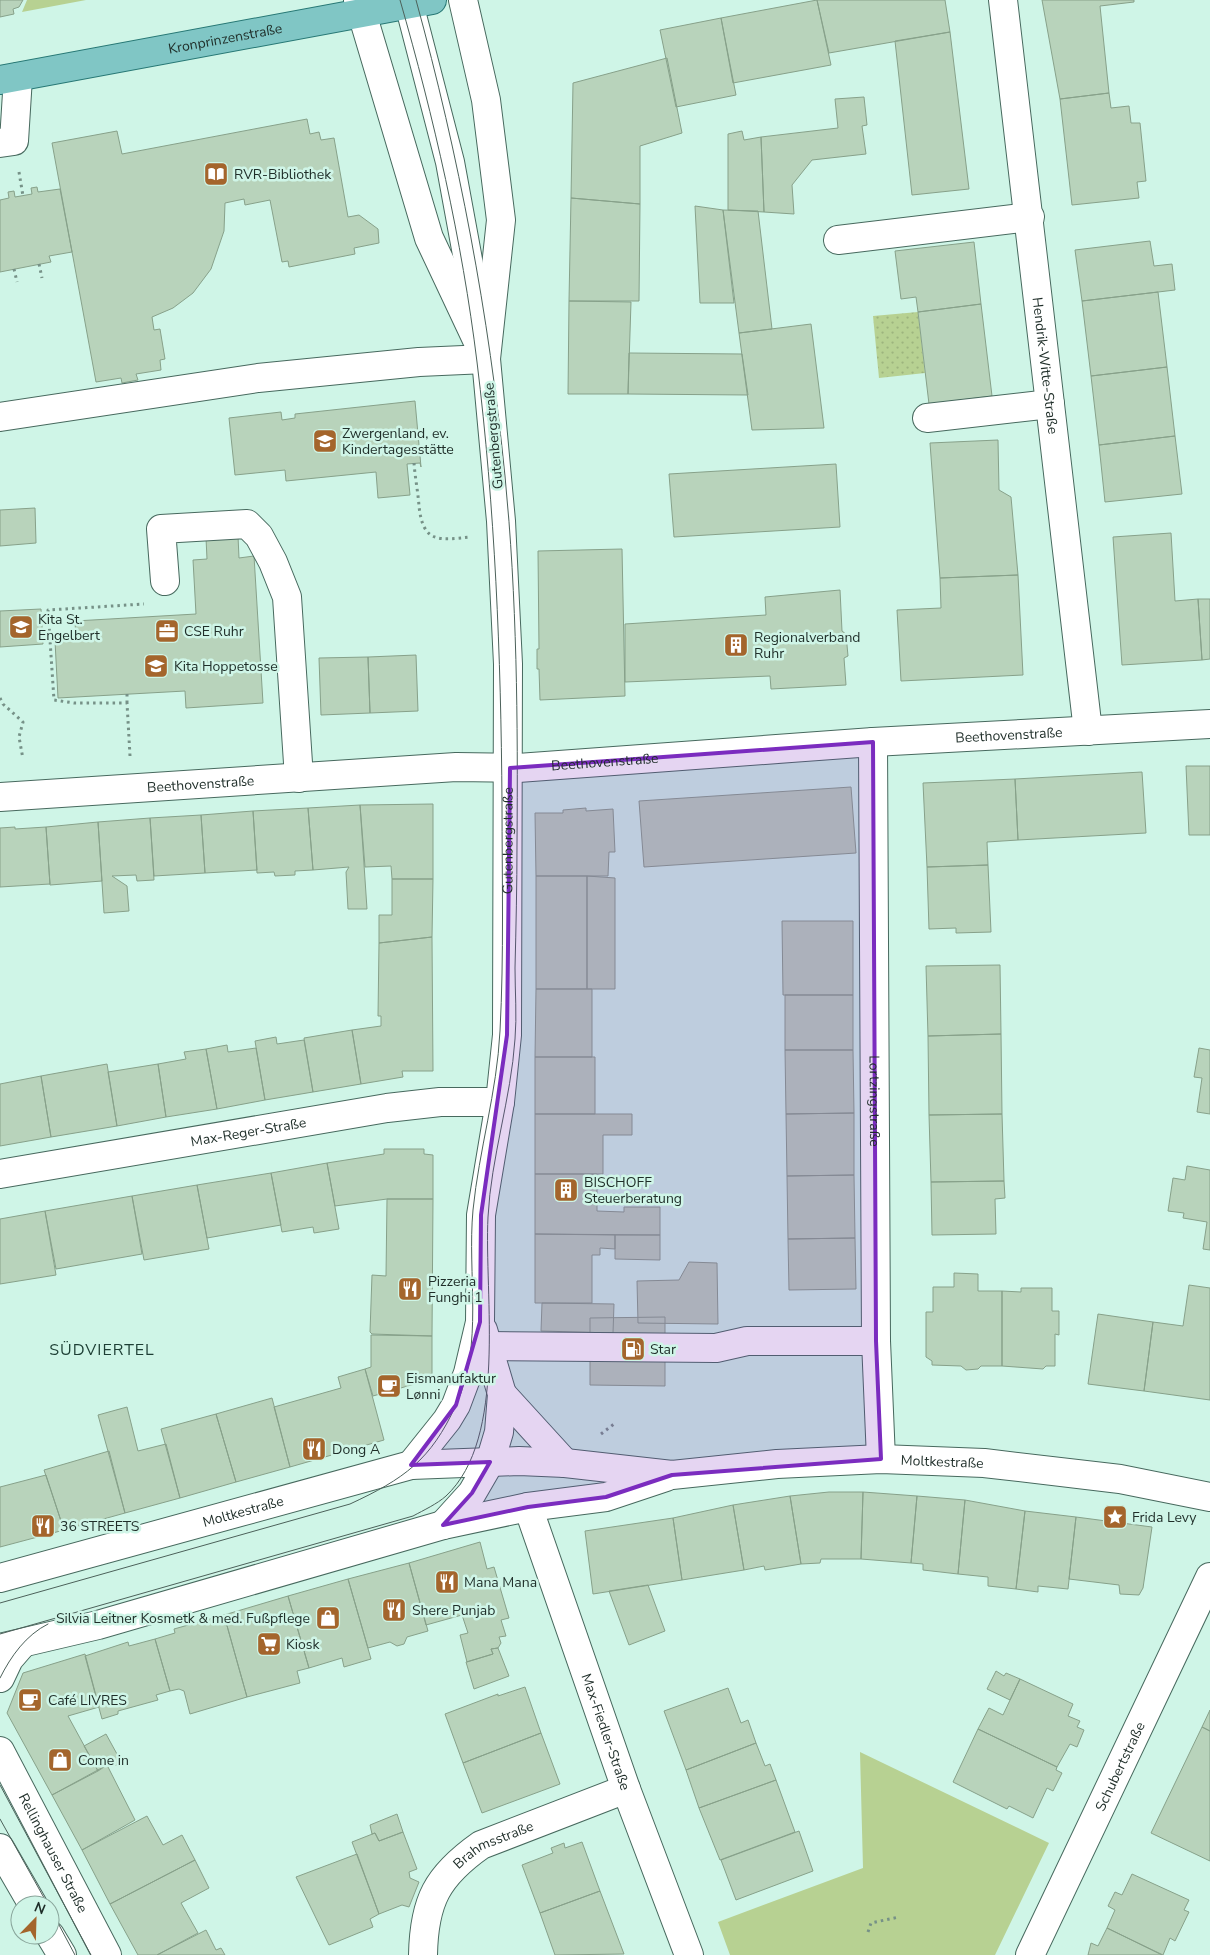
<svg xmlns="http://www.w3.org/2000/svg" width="1210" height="1955" font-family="'Nunito Sans',sans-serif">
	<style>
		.green { fill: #b7d192 }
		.garden { fill: url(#garden-dots) }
		.building { fill: #b8d3bb; stroke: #87a18a }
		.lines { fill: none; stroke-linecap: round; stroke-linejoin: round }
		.minor-casing { stroke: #47695e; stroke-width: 30 }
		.major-casing { stroke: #277875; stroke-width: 30 }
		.path { stroke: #769187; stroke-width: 3; stroke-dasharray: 2.5 4; stroke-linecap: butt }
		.minor { stroke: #fff; stroke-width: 28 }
		.major { stroke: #80c6c5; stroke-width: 28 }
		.tram { stroke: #4c615a; stroke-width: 1 }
		.marked { fill: #7b2cbf; fill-opacity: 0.2; stroke: #7b2cbf; stroke-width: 4; stroke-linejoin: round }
		.labels { text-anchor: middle; stroke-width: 5; stroke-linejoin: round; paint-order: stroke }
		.street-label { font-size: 14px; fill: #1f2e29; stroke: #cff5e7 }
		.poi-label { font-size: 14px; fill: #1f2e29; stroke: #cff5e7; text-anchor: start }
		.quarter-label { font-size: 16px; letter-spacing: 1px; fill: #1d3e34; stroke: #cff5e7 }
	</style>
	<defs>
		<pattern id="garden-dots" width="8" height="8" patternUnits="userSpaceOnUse" patternTransform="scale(1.25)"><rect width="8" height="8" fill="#b7d192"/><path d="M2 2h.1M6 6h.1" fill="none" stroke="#9db47e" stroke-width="1.8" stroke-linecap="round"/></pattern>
	</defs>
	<rect width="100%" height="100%" fill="#cff5e7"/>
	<path class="green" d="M27 0H86L22 12Z
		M860 1752 1049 1843 995 1955H730L718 1922 863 1868Z"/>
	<path class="garden" d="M918 312 925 373 879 378 873 316Z"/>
	<path class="building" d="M0 0H23L19 7 13 9 14 14 0 17Z
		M817 0 831 65 733 83 721 18Z
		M817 0H945L950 32 829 53Z
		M1042 0H1134V2L1100 6 1109 93 1060 99Z
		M721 18 736 95 676 107 660 30Z
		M950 32 969 189 912 195 895 41Z
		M667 58 682 133 640 146V204L571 198 573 83Z
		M1109 93 1111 108 1129 106 1131 123H1140L1146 181 1137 182 1139 198 1072 205 1060 99Z
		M864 97 867 125 862 126 866 154 812 160 792 185 794 214 764 212 761 137 838 128 835 99Z
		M307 119 310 134 319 132 321 140 334 138 348 217 359 215 378 229 379 243 354 248 355 254 289 267 288 261 282 262 270 200 245 205 244 199 225 203 224 231 211 269 193 293 173 308 152 317 154 330 160 329 165 359 160 360 161 370 136 374 138 380 122 383 121 378 96 382 52 143 117 131 122 154Z
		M742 131 744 140 761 137 764 212 728 210V134Z
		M37 187 38 192 60 189 72 252 49 256 51 262 0 272V200L9 198 8 192 14 191 15 197 32 194 31 188Z
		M571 198 640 204 639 301H569Z
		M695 206 723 210 734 303H700Z
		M723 210 758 211 772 329 739 333Z
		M1150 241 1154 266 1172 264 1175 290 1082 301 1075 250Z
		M974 242 981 304 918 312 916 297 901 299 895 251Z
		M1158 292 1167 367 1091 376 1082 301Z
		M569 301 631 302 628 394H568Z
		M981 304 992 396 929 404 918 312Z
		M811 324 824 428 752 430 739 333Z
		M629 353 742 354 748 395 628 394Z
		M1167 367 1175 436 1099 445 1091 376Z
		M415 401 421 467 420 463 407 464 410 495 378 498 376 472 286 481 285 470 235 475 229 418 281 412 282 420 295 418V414Z
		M1175 436 1182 494 1105 502 1099 445Z
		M998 440 999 490 1011 497 1018 575 940 578 930 443Z
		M836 464 840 527 674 537 669 474Z
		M35 508 36 543 0 546V510Z
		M1171 533 1175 601 1198 599 1202 660 1122 665 1113 537Z
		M238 536 239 558 254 556 263 703 186 708 185 691 58 698 55 641 76 640 75 621 196 614 193 560 207 559 206 538Z
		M622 549 625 696 540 700 539 669H537V649H539L538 551Z
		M1018 575 1023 675 901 681 897 610 941 608 940 578Z
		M840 590 842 631 846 634 848 656 844 658 846 685 771 689 770 676 625 682V624L766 615 765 597Z
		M1198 599H1210V659L1202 660Z
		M41 609 43 644 0 647V611Z
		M416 655 418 711 370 713 368 657Z
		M368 657 370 713 321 715 319 658Z
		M1186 766H1210V835H1189Z
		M1142 772 1146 833 1018 840 1015 779Z
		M1015 779 1018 840 987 842 988 865 927 867 923 783Z
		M851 787 856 853 644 867 639 801Z
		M433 804V879H392L391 866 365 867 360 805Z
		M360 805 367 909H348L346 872 349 867 313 870 308 808Z
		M308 808 313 870 295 871V875L275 876 274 872 257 873 253 811Z
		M586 808V811L613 809 615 852H609L608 876H536L535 813H563V810Z
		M253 811 257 870 205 873 201 815Z
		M201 815 205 873 154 876 150 818Z
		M150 818 154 880 137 881 136 875 112 876 127 886 129 911 104 913 98 822Z
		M98 822 102 881 50 885 46 827Z
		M15 827V829L46 827 50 884 0 887V828Z
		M988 865 991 932 956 933V928L929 929 927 867Z
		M536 876H587V989H536Z
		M587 876 615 878V989H587Z
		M392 879H433L432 937 379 943V915H392Z
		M782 921H853V995H783Z
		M432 937 433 1071H402L403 1077 361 1084 352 1030 381 1026V1016H378L379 943Z
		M1000 965 1001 1034 928 1036 926 966Z
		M536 989H592V1057H535Z
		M785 995H853V1050H785Z
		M352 1030 361 1084 313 1092 304 1038Z
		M1001 1034 1002 1114 929 1115 928 1036Z
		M276 1037 277 1044 304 1040 313 1092 265 1100 255 1041Z
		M227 1045 228 1052 256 1048 265 1100 217 1109 206 1049Z
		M1199 1048 1210 1050V1114L1197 1112 1202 1078 1194 1077Z
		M206 1049 217 1109 166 1117 158 1064 186 1059 184 1052Z
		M785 1050H853L854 1113 786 1114Z
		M535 1057H595V1114H535Z
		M107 1064 117 1126 51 1137 41 1076Z
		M158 1064 166 1117 117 1126 108 1072Z
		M41 1076 51 1137 0 1146V1084Z
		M854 1113V1175L787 1176 786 1114Z
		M535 1114H632V1135H603V1174H535Z
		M1002 1114 1004 1181 931 1182 929 1115Z
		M384 1149H424V1154L433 1155V1199H387L335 1206 327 1163 384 1154Z
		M327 1163 339 1229 314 1233 313 1227 282 1232 271 1173Z
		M1187 1166 1210 1170V1250L1203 1249 1207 1222 1183 1218 1184 1213 1168 1211 1173 1178 1185 1180Z
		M271 1173 281 1225 207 1238 197 1185Z
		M535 1174H597V1211L624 1212V1207H660V1235L535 1234Z
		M854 1175 855 1238 788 1239 787 1176Z
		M1004 1181 1005 1198 995 1199 996 1234 932 1235 931 1182Z
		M197 1185 209 1249 144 1260 132 1196Z
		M132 1196 142 1254 56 1269 45 1211Z
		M387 1199H433L432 1336 372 1334 370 1332 372 1275 386 1276Z
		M45 1211 56 1275 0 1284V1219Z
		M535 1234 615 1235V1249L600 1248V1255H592V1303H535Z
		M615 1235H660V1260L615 1259Z
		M855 1238 856 1289 789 1290 788 1239Z
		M689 1262 717 1263 718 1324 638 1323 637 1281 679 1280Z
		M954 1273 978 1274V1291H1002V1366H981L978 1369 966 1370 961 1366 932 1365V1361L926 1357V1312H933V1287H954Z
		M1189 1285 1210 1288V1400L1144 1391 1153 1322 1183 1326Z
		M1021 1288H1052V1311H1059V1335L1055 1334V1366H1046L1043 1369 1002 1366V1291L1021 1292Z
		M542 1303 614 1304 613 1333 541 1331Z
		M1098 1314 1153 1322 1144 1391 1088 1384Z
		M665 1317V1386L590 1385V1318Z
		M371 1335 432 1336V1379L373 1396 365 1369 371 1367Z
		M365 1369 384 1440 290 1467 274 1407 341 1388 338 1377Z
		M272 1398 290 1467 236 1482 216 1414Z
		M127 1407 138 1451 166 1444 180 1498 125 1513 98 1415Z
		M216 1414 236 1482 180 1498 161 1429Z
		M109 1451 125 1513 64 1530 44 1470Z
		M46 1475 64 1530 0 1547V1487Z
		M829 1492H863L861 1559H821L820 1563 801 1564 790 1496Z
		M863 1492 917 1496 911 1563 861 1559Z
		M790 1496 801 1564 765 1570 764 1566 744 1570 733 1505Z
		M917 1496 965 1500 958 1574 923 1570V1564L911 1563Z
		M965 1500 1025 1511 1016 1589 988 1586V1577L958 1574Z
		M733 1505 744 1570 682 1580 673 1518Z
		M1025 1511 1076 1517 1068 1589 1038 1586V1592L1016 1589Z
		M1076 1517 1152 1527 1143 1588 1139 1595 1120 1594 1119 1585 1069 1579Z
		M673 1518 682 1580 593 1594 585 1531Z
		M480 1542 487 1569 494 1567 509 1618 501 1620 506 1636 499 1637 501 1643 498 1648 491 1649 493 1654 467 1662 460 1635 468 1633 462 1615 426 1625 409 1563Z
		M409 1563 428 1631 407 1637 404 1644 397 1646 390 1642 368 1648 348 1579Z
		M348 1579 371 1659 344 1667 342 1658 309 1668 288 1596Z
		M648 1585 665 1631 629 1645 609 1591Z
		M288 1596 309 1668 297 1671 300 1683 247 1697 224 1615Z
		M224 1615 247 1697 190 1714 184 1691 179 1689 170 1691 155 1639 175 1633 174 1629Z
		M155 1639 170 1691 156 1695 158 1700 118 1711V1714L102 1719 85 1656 128 1642 129 1646Z
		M498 1648 509 1676 474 1689 466 1662 493 1654 491 1649Z
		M85 1654 99 1707 68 1716 98 1771 52 1795 7 1713 23 1673Z
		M996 1671 1004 1676 1006 1673 1020 1679 1010 1700 987 1689Z
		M1020 1679 1073 1704 1068 1716 1080 1721 1077 1727 1084 1730 1077 1747 1070 1744 1057 1767 978 1729 989 1708 1003 1715Z
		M525 1687 541 1733 463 1763 445 1714 498 1694V1696Z
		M728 1688 741 1723 748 1720 756 1743 686 1770 664 1711Z
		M1210 1710V1731L1202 1727Z
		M1202 1727 1210 1731V1861L1151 1833Z
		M978 1729 1057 1767 1056 1770 1062 1773 1053 1791 1047 1788 1033 1818 1009 1806 1007 1809 953 1782Z
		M541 1733 560 1784 482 1813 463 1763Z
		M106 1734 123 1765H107L98 1771 84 1746Z
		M756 1743 765 1766 770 1764 776 1780 699 1808 686 1770Z
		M107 1765 135 1820 82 1850 52 1795Z
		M776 1780 795 1832 720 1860 699 1808Z
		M397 1814 403 1832 379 1841 375 1833 372 1834 370 1825Z
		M147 1816 163 1845 182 1835 195 1860 110 1904 82 1850Z
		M799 1831 813 1871 736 1900 721 1860Z
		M403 1832 417 1869 409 1872 410 1878 419 1882 409 1907 402 1905 379 1914 352 1842 375 1833 379 1841Z
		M582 1842 600 1891 540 1913 522 1865 553 1853 551 1848 564 1843 565 1848Z
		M357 1854 379 1914 370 1919 373 1927 329 1945 296 1877Z
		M195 1860 209 1888 181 1903 198 1933 157 1955H138L110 1904Z
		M1132 1874 1189 1900 1184 1910 1189 1912 1175 1941 1170 1938 1163 1955 1107 1928 1115 1910 1108 1906 1115 1892 1122 1895Z
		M600 1891 624 1954 555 1955 540 1913Z
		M1107 1928 1162 1955H1088L1091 1943 1098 1946Z
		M206 1930 216 1950 221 1948 225 1955H157Z"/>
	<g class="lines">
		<defs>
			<g id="minor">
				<path d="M358 0 429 238 486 359"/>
				<path d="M408 0 450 162 480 325"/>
				<path id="s1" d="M1003 0 1088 731"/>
				<path d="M0 143 14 141 18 77"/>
				<path d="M838 240 1030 217"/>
				<path d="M0 417 258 378 419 362 486 359"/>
				<path d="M927 418 1050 404"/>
				<path d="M165 581 161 529 247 524 259 536 273 562 287 597 299 778"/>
				<path id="s2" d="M873 742 876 1341 881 1459"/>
				<path id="s3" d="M0 797 456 767 518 768 873 742 1210 724"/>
				<path id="s4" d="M0 1174 387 1108 440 1102H500"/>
				<path d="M488 1346 716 1348 747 1341H876"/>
				<path d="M502 1394 565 1463"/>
				<path id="s5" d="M411 1465 447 1420 456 1405 468 1373 480 1322 481 1215 500 1102 507 1035 508 664 501 521 486 359 501 220 486 100 463 0"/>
				<path id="s6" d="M528 1507 626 1789 689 1955"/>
				<path d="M443 1525 472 1493 490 1462 499 1432 502 1394 483 1330"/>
				<path id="s7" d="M0 1578 411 1465 519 1461 565 1463 672 1475 777 1464 881 1459 984 1463 1120 1479 1210 1497"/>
				<path d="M0 1648 98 1625 443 1525 528 1507 606 1497 666 1477"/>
				<path d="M0 1678 9 1659 22 1644"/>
				<path id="s8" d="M0 1751 107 1955"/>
				<path d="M0 1848 33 1905"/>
				<path d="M50 1935 62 1955"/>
				<path id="s9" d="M423 1955C424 1901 437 1876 481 1845L626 1789"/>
				<path id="s10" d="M1030 1955 1210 1577"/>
			</g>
			<g id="major">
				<path id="s11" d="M0 80 432 0"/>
			</g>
		</defs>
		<use href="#minor" class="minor-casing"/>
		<use href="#major" class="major-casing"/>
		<path class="path" d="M19 172 23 196
			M39 264 42 278
			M14 269 17 282
			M414 463C415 477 418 492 419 506 423 544 439 540 471 537
			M127 694V703
			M0 698 3 704 23 722 19 737 23 759
			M130 756 127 703H74L54 700 48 610 144 604
			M601 1434 614 1424
			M868 1932 871 1923 899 1917"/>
		<use href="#minor" class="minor"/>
		<use href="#major" class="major"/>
		<path class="tram" d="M0 1603 350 1504C404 1479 431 1460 456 1405 484 1345 467 1274 473 1210 479 1150 497 1092 500 1031 504 955 502 879 502 803 501 655 495 508 477 362 462 240 434 118 400 0
			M0 1634 413 1516C424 1510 437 1504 446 1496 508 1438 484 1295 488 1217 491 1157 511 1099 515 1039 517 1016 515 992 515 968 516 927 517 885 517 843 518 721 517 598 505 476 489 315 459 156 416 0
			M0 1678C11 1656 26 1635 48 1624
			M0 1785 91 1955
			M0 1819 48 1905
			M50 1908 75 1955"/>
	</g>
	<path class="marked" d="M873 742 876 1341 881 1459 672 1475 606 1497 528 1507 443 1525 472 1493 490 1462 411 1465 456 1405 480 1322 481 1215 507 1035 510 768Z"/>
	<defs>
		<symbol id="library-square" viewBox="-11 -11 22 22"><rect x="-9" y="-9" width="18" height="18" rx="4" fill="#a4652c" stroke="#cff5e7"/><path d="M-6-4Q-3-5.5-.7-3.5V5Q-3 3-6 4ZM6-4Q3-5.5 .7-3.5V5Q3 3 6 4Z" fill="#fff"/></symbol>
		<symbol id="school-square" viewBox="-11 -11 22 22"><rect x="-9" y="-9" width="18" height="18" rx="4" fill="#a4652c" stroke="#cff5e7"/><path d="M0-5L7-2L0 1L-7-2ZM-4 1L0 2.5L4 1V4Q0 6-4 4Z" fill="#fff"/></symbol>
		<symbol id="office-square" viewBox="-11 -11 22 22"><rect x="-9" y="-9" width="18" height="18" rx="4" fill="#a4652c" stroke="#cff5e7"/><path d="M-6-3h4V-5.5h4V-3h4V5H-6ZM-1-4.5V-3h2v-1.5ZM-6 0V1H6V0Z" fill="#fff"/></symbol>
		<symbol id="building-square" viewBox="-11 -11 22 22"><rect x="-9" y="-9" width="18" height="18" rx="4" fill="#a4652c" stroke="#cff5e7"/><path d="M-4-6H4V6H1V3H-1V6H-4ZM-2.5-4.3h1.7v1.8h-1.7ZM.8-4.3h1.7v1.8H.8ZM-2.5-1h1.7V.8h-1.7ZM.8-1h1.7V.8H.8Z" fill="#fff"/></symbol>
		<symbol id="restaurant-square" viewBox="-11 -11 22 22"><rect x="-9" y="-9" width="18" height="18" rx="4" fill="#a4652c" stroke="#cff5e7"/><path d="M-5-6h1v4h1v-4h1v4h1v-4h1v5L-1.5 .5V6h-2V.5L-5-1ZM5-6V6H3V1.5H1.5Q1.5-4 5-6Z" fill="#fff"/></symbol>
		<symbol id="fuel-square" viewBox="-11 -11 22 22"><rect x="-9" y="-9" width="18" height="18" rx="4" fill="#a4652c" stroke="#cff5e7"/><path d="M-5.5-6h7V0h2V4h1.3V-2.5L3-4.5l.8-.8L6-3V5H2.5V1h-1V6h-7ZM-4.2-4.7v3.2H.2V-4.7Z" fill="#fff"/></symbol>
		<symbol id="cafe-square" viewBox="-11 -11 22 22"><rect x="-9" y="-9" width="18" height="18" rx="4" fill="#a4652c" stroke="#cff5e7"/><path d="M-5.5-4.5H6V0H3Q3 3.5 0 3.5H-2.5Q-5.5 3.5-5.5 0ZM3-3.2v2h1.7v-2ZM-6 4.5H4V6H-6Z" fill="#fff"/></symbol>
		<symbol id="sight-square" viewBox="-11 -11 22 22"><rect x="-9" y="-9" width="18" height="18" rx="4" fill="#a4652c" stroke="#cff5e7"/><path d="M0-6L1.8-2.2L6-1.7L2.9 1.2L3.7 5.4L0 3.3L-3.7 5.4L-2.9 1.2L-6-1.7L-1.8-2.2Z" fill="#fff"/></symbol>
		<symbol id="shop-square" viewBox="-11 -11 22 22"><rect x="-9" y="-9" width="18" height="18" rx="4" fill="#a4652c" stroke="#cff5e7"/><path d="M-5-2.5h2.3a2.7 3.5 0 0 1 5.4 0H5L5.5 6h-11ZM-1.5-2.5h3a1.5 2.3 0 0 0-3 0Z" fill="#fff"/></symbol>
		<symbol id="supermarket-square" viewBox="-11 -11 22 22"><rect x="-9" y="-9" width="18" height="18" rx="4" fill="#a4652c" stroke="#cff5e7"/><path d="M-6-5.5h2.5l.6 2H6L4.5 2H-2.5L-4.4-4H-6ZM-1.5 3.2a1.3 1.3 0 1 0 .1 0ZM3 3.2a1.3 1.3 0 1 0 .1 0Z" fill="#fff"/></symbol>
	</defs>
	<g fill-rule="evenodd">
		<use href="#library-square" x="202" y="160" width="28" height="28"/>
		<use href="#school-square" x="311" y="427" width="28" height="28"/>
		<use href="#school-square" x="7" y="613" width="28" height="28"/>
		<use href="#office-square" x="153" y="617" width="28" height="28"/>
		<use href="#building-square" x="722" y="631" width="28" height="28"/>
		<use href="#school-square" x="142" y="652" width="28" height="28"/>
		<use href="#building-square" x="552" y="1176" width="28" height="28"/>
		<use href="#restaurant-square" x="396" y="1275" width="28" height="28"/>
		<use href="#fuel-square" x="619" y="1335" width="28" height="28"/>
		<use href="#cafe-square" x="375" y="1372" width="28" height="28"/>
		<use href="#restaurant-square" x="300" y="1435" width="28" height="28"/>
		<use href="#sight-square" x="1101" y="1503" width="28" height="28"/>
		<use href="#restaurant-square" x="29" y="1512" width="28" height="28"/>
		<use href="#restaurant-square" x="433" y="1568" width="28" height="28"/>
		<use href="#restaurant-square" x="380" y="1596" width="28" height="28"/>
		<use href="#shop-square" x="314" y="1604" width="28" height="28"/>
		<use href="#supermarket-square" x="255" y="1630" width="28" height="28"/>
		<use href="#cafe-square" x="16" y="1686" width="28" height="28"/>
		<use href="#shop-square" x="46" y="1746" width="28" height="28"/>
	</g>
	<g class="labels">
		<g class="street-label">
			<text dy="5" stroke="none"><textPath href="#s11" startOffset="229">Kronprinzenstraße</textPath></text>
			<text dy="5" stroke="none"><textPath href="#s1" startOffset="368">Hendrik-Witte-Straße</textPath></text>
			<text transform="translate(493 436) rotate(-95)" y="5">Gutenbergstraße</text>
			<text dy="5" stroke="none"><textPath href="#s3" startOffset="1011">Beethovenstraße</textPath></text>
			<text dy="5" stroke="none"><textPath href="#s3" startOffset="606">Beethovenstraße</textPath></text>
			<text dy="5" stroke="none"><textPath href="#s3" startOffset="201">Beethovenstraße</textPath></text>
			<text dy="5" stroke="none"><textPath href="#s5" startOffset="645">Gutenbergstraße</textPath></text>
			<text dy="5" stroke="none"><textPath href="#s2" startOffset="359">Lortzingstraße</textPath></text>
			<text dy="5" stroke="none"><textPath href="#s4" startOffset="252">Max-Reger-Straße</textPath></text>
			<text dy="5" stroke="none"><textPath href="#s7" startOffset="959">Moltkestraße</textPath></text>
			<text dy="5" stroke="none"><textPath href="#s7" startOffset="252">Moltkestraße</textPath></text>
			<text dy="5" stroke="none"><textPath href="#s6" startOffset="238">Max-Fiedler-Straße</textPath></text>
			<text dy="5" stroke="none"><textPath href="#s10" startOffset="209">Schubertstraße</textPath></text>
			<text dy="5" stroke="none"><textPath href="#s9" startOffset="142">Brahmsstraße</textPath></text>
			<text dy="5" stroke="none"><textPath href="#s8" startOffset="115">Rellinghauser Straße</textPath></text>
		</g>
		<g class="poi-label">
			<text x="234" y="179">RVR-Bibliothek</text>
			<text x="342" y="438">Zwergenland, ev.<tspan x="342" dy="16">Kindertagesstätte</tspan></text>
			<text x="38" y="624">Kita St.<tspan x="38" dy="16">Engelbert</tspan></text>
			<text x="184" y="636">CSE Ruhr</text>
			<text x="754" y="642">Regionalverband<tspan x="754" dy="16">Ruhr</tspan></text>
			<text x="174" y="671">Kita Hoppetosse</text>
			<text x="584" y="1187">BISCHOFF<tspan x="584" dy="16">Steuerberatung</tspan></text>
			<text x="428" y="1286">Pizzeria<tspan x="428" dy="16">Funghi 1</tspan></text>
			<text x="650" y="1354">Star</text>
			<text x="406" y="1383">Eismanufaktur<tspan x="406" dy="16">Lønni</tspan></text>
			<text x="332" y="1454">Dong A</text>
			<text x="1132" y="1522">Frida Levy</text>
			<text x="60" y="1531">36 STREETS</text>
			<text x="464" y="1587">Mana Mana</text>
			<text x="412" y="1615">Shere Punjab</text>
			<text x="310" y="1623" text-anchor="end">Silvia Leitner Kosmetk &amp; med. Fußpflege</text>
			<text x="286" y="1649">Kiosk</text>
			<text x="48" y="1705">Café LIVRES</text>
			<text x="78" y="1765">Come in</text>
		</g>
		<g class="quarter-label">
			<text x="102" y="1355">SÜDVIERTEL</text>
		</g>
	</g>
	<g transform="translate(35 1920) rotate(23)"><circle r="24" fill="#cff5e7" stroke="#89a59b"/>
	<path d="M0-4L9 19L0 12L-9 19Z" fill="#a4652c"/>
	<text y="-8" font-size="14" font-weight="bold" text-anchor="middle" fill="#1f2e29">N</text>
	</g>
</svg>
